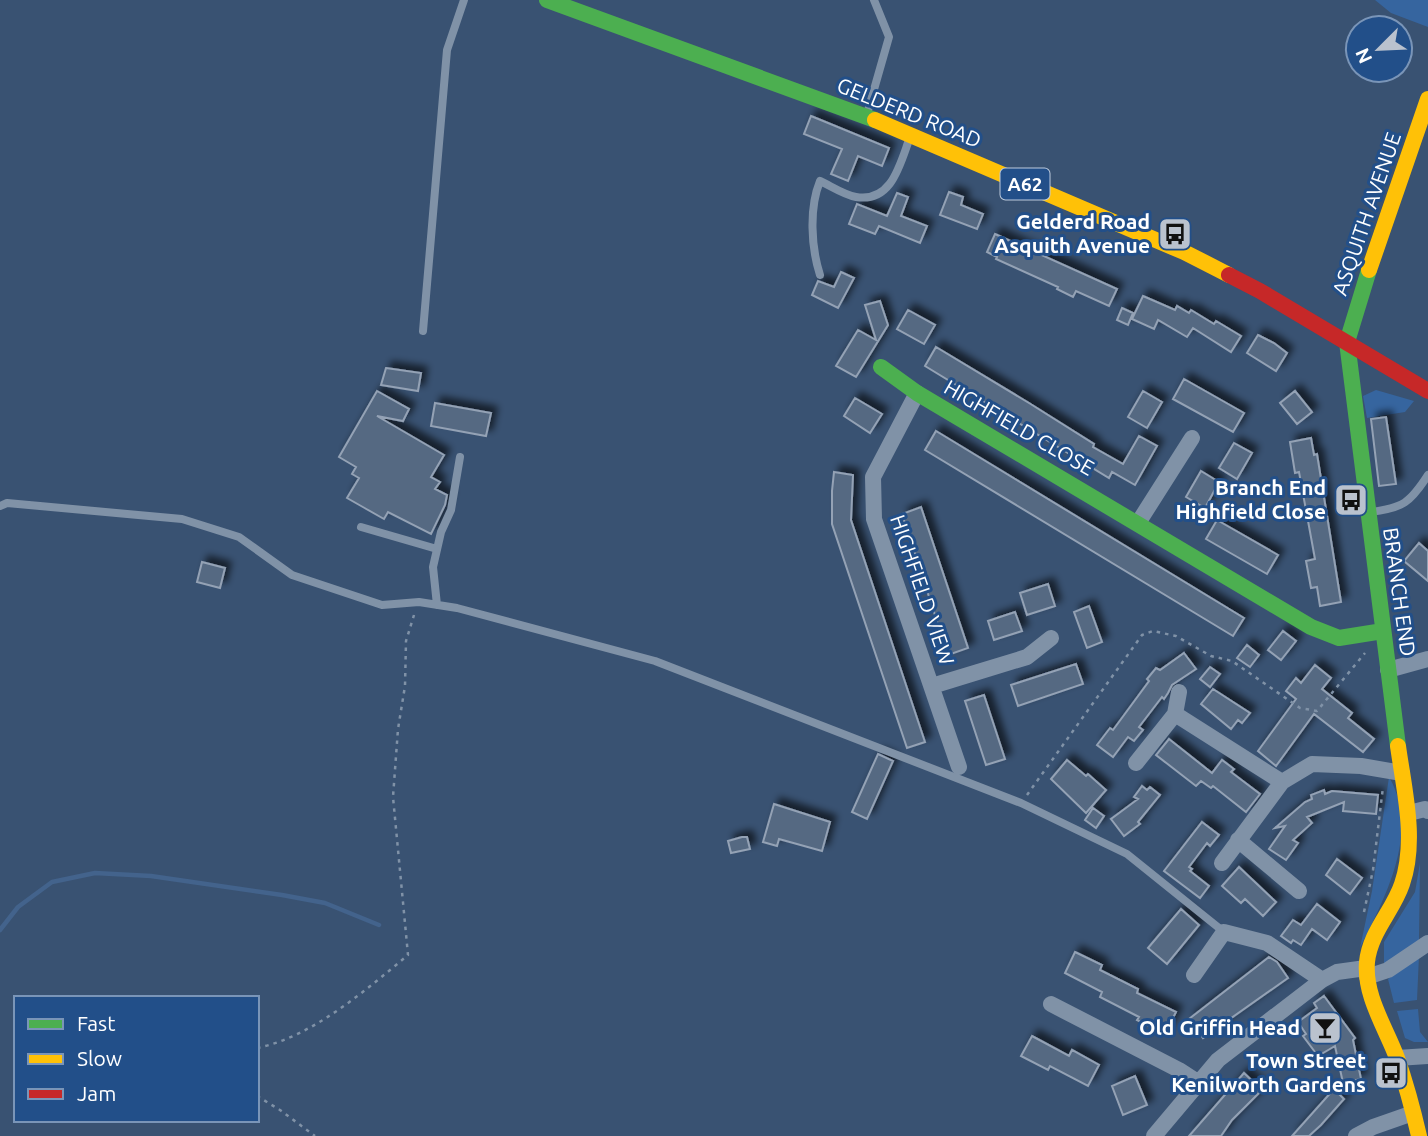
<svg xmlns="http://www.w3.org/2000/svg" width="1428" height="1136" font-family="Ubuntu,sans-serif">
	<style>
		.green { fill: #36659f }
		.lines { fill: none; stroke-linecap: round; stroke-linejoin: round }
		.stream { stroke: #43638c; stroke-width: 4.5 }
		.building { fill: #556982; stroke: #94a2b5; stroke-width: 2; filter: url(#shadow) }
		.path { stroke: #8092a7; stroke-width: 2.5; stroke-dasharray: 3.5 5; stroke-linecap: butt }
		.lane { stroke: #8092a7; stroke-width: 8 }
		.street { stroke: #8092a7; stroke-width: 16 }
		.fast { stroke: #4caf50; stroke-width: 16 }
		.slow { stroke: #ffc107; stroke-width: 16 }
		.jam { stroke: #c62828; stroke-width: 16 }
		.labels { text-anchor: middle; stroke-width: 6; stroke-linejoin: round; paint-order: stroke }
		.shield { fill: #224f89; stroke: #bdcadc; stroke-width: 2 }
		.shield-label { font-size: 19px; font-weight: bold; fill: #fff }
		.street-label { font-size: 21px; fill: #fff; stroke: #224f89 }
		.poi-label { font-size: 21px; font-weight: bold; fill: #fff; stroke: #224f89; text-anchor: end }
	</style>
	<defs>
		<filter id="shadow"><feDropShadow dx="6" dy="-6" stdDeviation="3.5" flood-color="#0009"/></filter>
	</defs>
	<rect width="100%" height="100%" fill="#395272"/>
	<path class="green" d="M1375 0H1428V27L1391 13Z
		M1376 390 1414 401 1405 412 1367 418 1363 396Z
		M1389 777C1421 832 1385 897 1360 948L1372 891Z
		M1420 863 1419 940 1384 965V942L1415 892Z
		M1419 956 1417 1000 1394 1003 1388 979Z
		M1418 1009 1420 1032 1428 1042H1414L1405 1038 1397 1011Z"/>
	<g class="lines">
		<path class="stream" d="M0 930 18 907 52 882 95 873 151 876 282 895 325 903 379 925"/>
	</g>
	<path class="building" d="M811 116 889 148 882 166 858 156 848 181 831 174 842 149 804 134Z
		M949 192 963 197 961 205 983 214 977 229 940 215Z
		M897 193 908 197 901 216 927 226 920 243 879 226 875 234 849 224 857 204 887 216Z
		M995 234 1117 289 1109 306 1076 291 1073 297 1057 289 1058 287 996 259 997 257 987 252Z
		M841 272 854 278 838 308 812 295 818 281 834 287Z
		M1143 296 1175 310 1177 306 1189 313 1191 310 1214 324 1216 321 1241 336 1231 352 1193 328 1187 337 1158 320 1154 329 1132 319Z
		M880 301 888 325 856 377 836 366 858 330 876 340 865 305Z
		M1122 308 1133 313 1128 325 1117 320Z
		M908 310 935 325 924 344 897 329Z
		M1258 335 1274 343 1287 353 1276 371 1247 353Z
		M936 347 1029 403 1094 444 1093 447 1123 464 1139 436 1157 446 1135 485 1112 472 1109 478 925 366Z
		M386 368 421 373 418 391 381 385Z
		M1184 379 1244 413 1233 432 1173 399Z
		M377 391 409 409 403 421 377 416 444 455 431 477 440 482 435 489 447 495 445 505 431 534 388 512 384 519 347 498 359 478 352 474 356 467 339 457Z
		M1143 391 1162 402 1147 428 1128 417Z
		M1295 391 1312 412 1297 424 1280 403Z
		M855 398 882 414 870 433 844 416Z
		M435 403 491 413 486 436 431 426Z
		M1386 417 1396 484 1379 486 1371 419Z
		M936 431 1244 618 1233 636 925 450Z
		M1311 438 1314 455 1317 454 1341 602 1320 606 1317 587 1311 588 1306 561 1315 559 1299 472 1295 473 1290 442Z
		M1234 443 1252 453 1237 479 1219 468Z
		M1201 471 1219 482 1205 508 1186 497Z
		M834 472 853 475 851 520 925 742 907 748 832 524V491Z
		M921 507 968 648 948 655 902 514Z
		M1217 520 1278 555 1267 574 1206 539Z
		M1419 543 1428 551V581L1404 561Z
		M202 562 225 568 220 588 197 582Z
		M1048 584 1055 606 1027 615 1020 593Z
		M1089 606 1102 642 1087 648 1074 612Z
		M1015 612 1022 631 994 640 988 621Z
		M1283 631 1296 641 1281 660 1268 650Z
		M1247 645 1259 655 1250 667 1237 658Z
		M1184 653 1196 669 1172 685 1168 693 1164 699 1162 697 1139 727 1143 730 1134 741 1128 737 1113 757 1097 745 1110 728 1113 730 1149 681 1147 679 1156 668 1160 670Z
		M1076 664 1083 684 1018 706 1011 685Z
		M1315 665 1331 678 1322 689 1352 713 1348 718 1374 739 1363 752 1314 714 1276 766 1258 751 1296 699 1286 691 1296 678 1301 683Z
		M1210 667 1220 674 1210 687 1200 679Z
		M1213 689 1250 713 1242 723 1238 720 1231 729 1201 704Z
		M984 695 1005 759 986 765 965 701Z
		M1169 739 1212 773 1222 760 1234 769 1231 772 1260 794 1246 812 1213 786 1211 788 1201 781 1196 786 1156 755Z
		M878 754 893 761 867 819 852 812Z
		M1067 760 1086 776 1088 774 1106 790 1086 813 1051 779Z
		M1142 786 1147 790 1150 787 1160 795 1138 822 1140 824 1124 836 1111 819 1138 799 1134 797Z
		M1324 790 1325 794 1332 791 1378 795 1376 814 1343 811 1344 802 1307 817 1312 823 1293 840 1298 843 1286 860 1269 849 1285 826 1275 828 1305 802 1312 799 1311 795Z
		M774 804 830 822 822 851 779 839 777 846 763 842Z
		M1093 808 1104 816 1096 828 1085 820Z
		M1202 822 1219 835 1210 846 1207 843 1189 867 1192 869 1190 871 1209 886 1200 898 1164 871Z
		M742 837H747L750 849 731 853 728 841Z
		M1337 859 1362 878 1350 894 1326 875Z
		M1239 867 1276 902 1263 916 1245 899 1241 903 1222 886Z
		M1317 904 1340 922 1327 940 1312 929 1301 945 1293 940 1291 943 1281 936 1293 920 1301 925Z
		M1181 909 1199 925 1167 964 1148 948Z
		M1075 952 1102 965 1100 970 1138 989 1137 993 1176 1012 1165 1034 1137 1020 1139 1017 1100 997 1102 992 1065 973Z
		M1269 957 1277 962 1288 978 1203 1038 1189 1019Z
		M1324 996 1355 1038 1353 1040 1361 1079 1343 1083 1335 1046 1318 1056 1303 1036 1306 1034 1298 1022 1317 1008 1314 1003Z
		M1032 1036 1069 1056 1072 1050 1099 1065 1088 1086 1050 1066 1048 1070 1021 1056Z
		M1244 1073 1262 1090 1232 1120 1221 1136H1189Z
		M1135 1076 1147 1105 1123 1115 1112 1086Z
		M1334 1089 1344 1099 1321 1125 1309 1136H1292Z"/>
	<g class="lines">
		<path class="path" d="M1027 795 1142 635 1153 631 1176 636 1211 656 1232 661 1300 708 1317 711 1365 653
			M1364 912 1373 870 1383 787
			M257 1048C312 1037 366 990 408 955L393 797 398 729 405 686 406 641 414 615
			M257 1096 280 1110 315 1136"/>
		<path class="lane" d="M867 114 889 37 874 0
			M820 275C811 247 809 208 820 181 831 186 844 195 856 197 892 203 900 164 910 137
			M423 331 447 50 464 0
			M0 506 7 503 182 519 239 537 292 575 382 605 419 602 457 608 655 661 1021 803 1127 854 1224 932
			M1370 512C1403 508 1410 503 1428 475
			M361 527 437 549
			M437 605 433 567 441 532 451 510 460 457"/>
		<path class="street" d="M917 393 873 477 874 519 959 767
			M1138 523 1192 438
			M1388 670 1428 659
			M932 686 1027 657 1051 638
			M1175 714 1179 692
			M1136 763 1175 714 1282 782
			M1409 813 1425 809 1428 811
			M1238 840 1299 891
			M1222 863 1282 782 1312 764 1361 766 1402 773
			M1194 975 1224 932 1267 943 1322 980
			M1367 977 1388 970 1428 943
			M1051 1004 1179 1070 1199 1083
			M1397 1058 1428 1056
			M1154 1136 1218 1060 1322 980 1337 972 1366 968
			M1356 1136 1373 1127 1413 1113"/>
		<path class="fast" d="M547 0 875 120
			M1369 270 1347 342 1398 746
			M881 367 917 393 1311 627 1339 638 1383 631"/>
		<path class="slow" d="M875 120 1184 252 1229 275
			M1369 270 1428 99
			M1398 746C1404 790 1417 840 1402 884 1393 911 1370 932 1367 962 1364 996 1386 1028 1397 1058 1406 1084 1413 1110 1419 1136"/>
		<path class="jam" d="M1229 275 1260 291 1428 391"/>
	</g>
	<defs>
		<symbol id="bus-square" viewBox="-11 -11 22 22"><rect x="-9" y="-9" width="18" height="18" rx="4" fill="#bac2ce" stroke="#224f89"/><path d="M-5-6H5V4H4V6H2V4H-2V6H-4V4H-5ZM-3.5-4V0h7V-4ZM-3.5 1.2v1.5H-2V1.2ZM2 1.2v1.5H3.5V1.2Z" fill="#111"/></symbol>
		<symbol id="bar-square" viewBox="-11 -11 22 22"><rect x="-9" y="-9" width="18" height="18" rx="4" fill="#bac2ce" stroke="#224f89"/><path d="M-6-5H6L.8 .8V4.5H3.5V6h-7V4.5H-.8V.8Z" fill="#111"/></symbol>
	</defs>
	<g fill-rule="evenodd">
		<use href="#bus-square" x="1156" y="215" width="38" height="38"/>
		<use href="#bus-square" x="1332" y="481" width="38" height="38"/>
		<use href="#bar-square" x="1306" y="1009" width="38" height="38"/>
		<use href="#bus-square" x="1372" y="1054" width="38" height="38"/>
	</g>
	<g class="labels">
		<rect class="shield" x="1000.5" y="168.5" width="49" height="31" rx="5"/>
		<g class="shield-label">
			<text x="1025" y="191">A62</text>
		</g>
		<g class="street-label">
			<text transform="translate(909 113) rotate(22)" y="7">GELDERD ROAD</text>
			<text transform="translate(1367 214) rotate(-71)" y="7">ASQUITH AVENUE</text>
			<text transform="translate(1019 428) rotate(30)" y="7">HIGHFIELD CLOSE</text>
			<text transform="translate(922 590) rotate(71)" y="7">HIGHFIELD VIEW</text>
			<text transform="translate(1399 592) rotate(82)" y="7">BRANCH END</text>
		</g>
		<g class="poi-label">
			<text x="1150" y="229">Gelderd Road<tspan x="1150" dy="24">Asquith Avenue</tspan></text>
			<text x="1326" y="495">Branch End<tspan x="1326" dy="24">Highfield Close</tspan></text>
			<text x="1300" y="1035">Old Griffin Head</text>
			<text x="1366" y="1068">Town Street<tspan x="1366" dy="24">Kenilworth Gardens</tspan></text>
		</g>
	</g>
	<rect x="14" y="996" width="245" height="126" fill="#224f89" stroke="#7a95b8" stroke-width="2"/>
	<rect x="28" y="1019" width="35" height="10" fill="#4caf50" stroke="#7a95b8" stroke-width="2"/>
	<text x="77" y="1031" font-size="21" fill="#ffffff">Fast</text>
	<rect x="28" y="1054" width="35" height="10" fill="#ffc107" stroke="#7a95b8" stroke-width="2"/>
	<text x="77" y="1066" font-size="21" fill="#ffffff">Slow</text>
	<rect x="28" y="1089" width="35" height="10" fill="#c62828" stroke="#7a95b8" stroke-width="2"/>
	<text x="77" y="1101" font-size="21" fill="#ffffff">Jam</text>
	<g transform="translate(1379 49) rotate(246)"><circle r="33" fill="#224f89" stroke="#7a95b8" stroke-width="2"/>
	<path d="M0-5L12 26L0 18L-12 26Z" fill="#bac2ce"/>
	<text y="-10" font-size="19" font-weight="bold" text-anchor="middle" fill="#ffffff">N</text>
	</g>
</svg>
